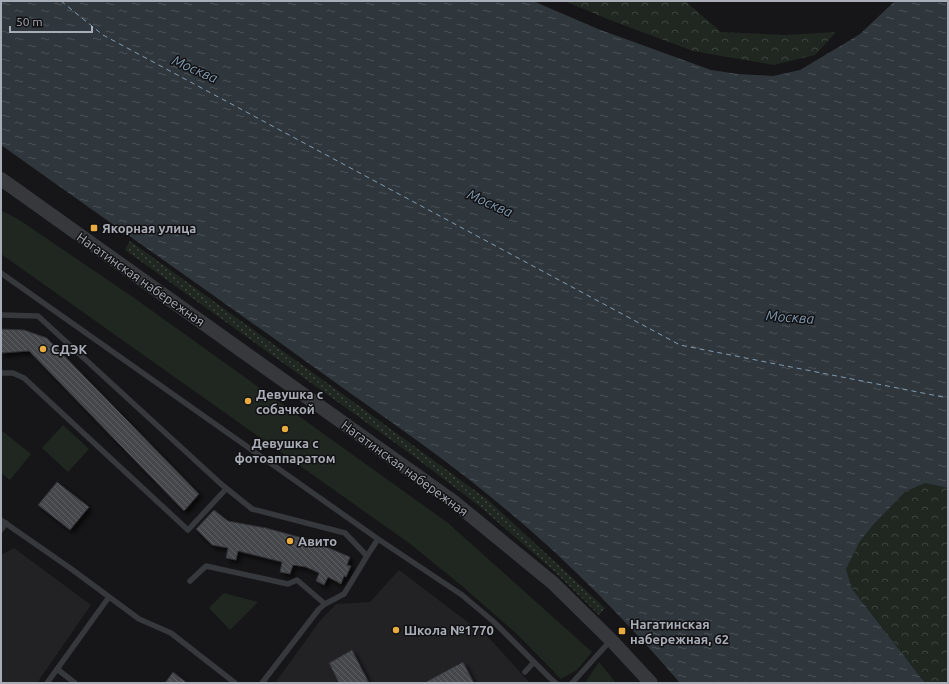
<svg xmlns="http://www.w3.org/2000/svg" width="949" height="684" font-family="Ubuntu,sans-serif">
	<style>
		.built { fill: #222225 }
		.grass { fill: url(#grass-dots) }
		.forest { fill: url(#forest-crowns) }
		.park { fill: #202721 }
		.water { fill: url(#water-ripples) }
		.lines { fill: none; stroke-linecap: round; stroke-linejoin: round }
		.ferry { stroke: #829bb0; stroke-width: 1; stroke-dasharray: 5 4; stroke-linecap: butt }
		.building { fill: url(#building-back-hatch); stroke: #303034; filter: url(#shadow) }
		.service { stroke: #37383c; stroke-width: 5.5 }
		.tertiary { stroke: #37383c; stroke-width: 14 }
		.poi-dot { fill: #e7ab3f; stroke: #111113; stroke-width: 1.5 }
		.labels { text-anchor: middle; stroke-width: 3; stroke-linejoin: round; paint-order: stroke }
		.poi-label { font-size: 13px; font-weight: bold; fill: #a9adb7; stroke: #111113; text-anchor: start }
		.street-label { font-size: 13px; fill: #a9adb7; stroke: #111113 }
		.water-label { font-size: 14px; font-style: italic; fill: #829bb0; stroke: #111113 }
	</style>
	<defs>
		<pattern id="grass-dots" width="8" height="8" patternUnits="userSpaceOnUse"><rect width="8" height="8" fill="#202721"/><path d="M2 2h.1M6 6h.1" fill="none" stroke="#3e443f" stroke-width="1.8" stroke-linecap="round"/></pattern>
		<pattern id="forest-crowns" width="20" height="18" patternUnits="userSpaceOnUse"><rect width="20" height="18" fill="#202721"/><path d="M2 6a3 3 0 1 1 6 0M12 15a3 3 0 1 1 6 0" fill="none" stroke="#3e443f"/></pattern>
		<pattern id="water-ripples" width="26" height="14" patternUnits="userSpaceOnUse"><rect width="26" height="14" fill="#2f373d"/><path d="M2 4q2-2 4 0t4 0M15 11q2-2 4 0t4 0" fill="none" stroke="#4a5157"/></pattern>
		<pattern id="building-back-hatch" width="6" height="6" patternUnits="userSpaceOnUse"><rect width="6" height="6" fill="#45464b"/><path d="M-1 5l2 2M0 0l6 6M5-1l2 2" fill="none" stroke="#5d5e63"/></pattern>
		<filter id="shadow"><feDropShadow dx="3.5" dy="3.5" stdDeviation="2" flood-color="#0009"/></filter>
	</defs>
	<rect width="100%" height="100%" fill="#161618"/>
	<path class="built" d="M14 548 91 605 37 683H1V555Z
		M399 570 490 639 530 683H275L319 622 336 604 370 602Z"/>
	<path class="grass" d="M130 241 366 411 488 500 605 608 599 615 553 570 478 505 412 455 125 250Z"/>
	<path class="forest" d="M564 1H685L721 32 786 35 836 32 815 55 774 65 693 51 610 20Z
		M925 483 948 488V683H925L852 589 846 569 860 541 874 524 905 492Z"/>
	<path class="park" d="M1 210 21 221 137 300 448 523 592 652 577 670 561 679 517 634 462 586 409 543 1 254Z
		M63 425 89 449 68 472 42 448Z
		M1 430 31 454 10 480 1 473Z
		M224 593 258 602 230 630 209 608Z
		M599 662 616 683H585Z"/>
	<path class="water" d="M1 1H533L598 29 711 70 738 74 773 76 800 70 842 45 860 34 895 1H948V488L925 483 905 492 874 524 860 541 846 569 852 589 925 683H680C624 618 563 556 497 502 432 448 361 402 293 352 196 283 98 214 1 145Z"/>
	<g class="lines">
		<path class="ferry" d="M61 1 103 35 680 345 948 398"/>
	</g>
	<path class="building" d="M1 329 24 330 47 338 199 494 184 511 29 351 1 353Z
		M57 482 89 507 70 530 38 505Z
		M214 510 228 521 266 528 310 540 350 557 347 565 351 566 346 577 344 576 341 584 328 577 324 585 316 581 319 573 306 567 293 565 290 574 280 572 282 562 238 551 236 560 226 558 228 548 212 545 196 529Z
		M352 650 369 683H339L329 663Z
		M463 662 474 683H424Z
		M173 672 187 683H165Z"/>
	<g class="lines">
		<path class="service" d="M1 273 378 539 367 556
			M1 315 38 316 221 484 252 509 345 533 367 556 344 594 325 604 319 609 262 683
			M1 373H13L24 378 188 530 226 489
			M1 520 70 568 139 619 171 633 235 683
			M1 530 6 523
			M378 539 462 595 494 622 550 678 556 683
			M190 581 206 566 288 584 297 580 325 604
			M57 669 75 683
			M525 672 534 662
			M47 683 109 597
			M572 683 611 640"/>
		<path class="tertiary" d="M1 179 454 502 553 583 612 641 651 683"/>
	</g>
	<g class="poi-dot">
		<rect x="90" y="224" width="8" height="8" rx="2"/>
		<circle cx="43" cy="349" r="4"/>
		<circle cx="248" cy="401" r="4"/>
		<circle cx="285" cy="429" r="4"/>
		<circle cx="290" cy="541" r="4"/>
		<circle cx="396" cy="630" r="4"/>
		<rect x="618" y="627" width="8" height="8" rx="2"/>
	</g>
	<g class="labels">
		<g class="poi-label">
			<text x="102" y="233">Якорная улица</text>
			<text x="51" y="354">СДЭК</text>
			<text x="256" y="399">Девушка с<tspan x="256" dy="15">собачкой</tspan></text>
			<text x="285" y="448" text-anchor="middle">Девушка с<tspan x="285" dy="15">фотоаппаратом</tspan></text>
			<text x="298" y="546">Авито</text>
			<text x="630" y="629">Нагатинская<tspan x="630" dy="15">набережная, 62</tspan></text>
			<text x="404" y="635">Школа №1770</text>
		</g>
		<g class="street-label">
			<text transform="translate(141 279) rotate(35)" y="5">Нагатинская набережная</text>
			<text transform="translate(405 468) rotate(36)" y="5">Нагатинская набережная</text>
		</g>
		<g class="water-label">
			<text transform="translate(195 69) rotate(24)" y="5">Москва</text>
			<text transform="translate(490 203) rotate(24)" y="5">Москва</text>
			<text transform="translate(790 317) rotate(4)" y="5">Москва</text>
		</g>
	</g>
	<rect width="949" height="684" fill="none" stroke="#a9adb7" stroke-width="4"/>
	<path d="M10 26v6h82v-6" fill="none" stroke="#a9adb7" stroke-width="2"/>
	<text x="16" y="26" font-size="12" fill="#a9adb7" stroke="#111113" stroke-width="3" paint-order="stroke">50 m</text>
</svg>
